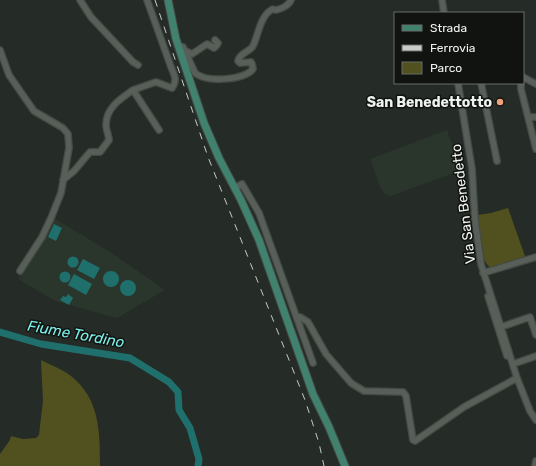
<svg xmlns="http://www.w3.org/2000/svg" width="536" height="466" font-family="Rubik,sans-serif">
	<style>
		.built { fill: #2a362c }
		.green { fill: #51511f }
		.water { fill: #1f706c }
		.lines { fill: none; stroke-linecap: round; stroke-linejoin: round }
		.river { stroke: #1f706c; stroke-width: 7 }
		.minor-casing { stroke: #444a45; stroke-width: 8 }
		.major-casing { stroke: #444a45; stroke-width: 9 }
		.minor { stroke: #575f58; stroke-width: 5.5 }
		.major { stroke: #40826e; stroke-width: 7 }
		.rail { stroke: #c7ccc7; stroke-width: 1; stroke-dasharray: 7 7; stroke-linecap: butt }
		.poi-dot { fill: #f0a378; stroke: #101310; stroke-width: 1.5 }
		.labels { text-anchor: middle; stroke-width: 3; stroke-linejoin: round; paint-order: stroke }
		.poi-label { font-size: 14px; font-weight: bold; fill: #eff3ef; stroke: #101310; text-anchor: end }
		.street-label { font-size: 14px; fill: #eff3ef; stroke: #101310 }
		.water-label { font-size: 15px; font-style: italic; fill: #7df0e9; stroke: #101310 }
	</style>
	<rect width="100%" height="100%" fill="#252b26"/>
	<path class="built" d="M447 130 458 161H459L462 170 391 196 385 194 381 189 370 159Z
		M54 218 113 254 165 290 117 318 55 301 18 279 28 264Z"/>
	<path class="green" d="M508 208 526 259 491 268C478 260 479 229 478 215L491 213Z
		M41 360C51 365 62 369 71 376 100 399 100 432 100 466H0V454L10 440 11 436 23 439 36 438 39 435 43 401Z"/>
	<path class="water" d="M54 224 62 228 56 241 48 237Z
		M67.5 262a5.5 5.5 0 1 1 11 0a5.5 5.5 0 1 1-11 0Z
		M83 259 100 268 94 279 77 270Z
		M103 279a8 8 0 1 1 16 0a8 8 0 1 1-16 0Z
		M59.5 277a5.5 5.5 0 1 1 11 0a5.5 5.5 0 1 1-11 0Z
		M74 274 92 284 86 295 68 285Z
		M120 288a8 8 0 1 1 16 0a8 8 0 1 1-16 0Z
		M68 294 73 298 69 305 60 300 63 296 66 297Z"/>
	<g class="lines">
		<path class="river" d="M0 332 41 344 130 358 169 382 178 392 179 410 190 428 199 459 198 466"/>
		<defs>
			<path id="minor" d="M80 0 91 17 133 62 138 65
				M147 0 171 67C174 75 178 80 172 88L156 82 133 90 159 130
				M442 0 444 13
				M179 46 183 47 195 73C207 83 244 80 253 69L252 64 251 62 240 63 238 61C240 52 249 53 253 46 258 36 260 17 271 10 274 8 273 10 276 10 282 9 289 5 291 0
				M0 50 9 75 34 111 63 128 68 134 69 148 61 193 51 218 42 237 20 271
				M186 51 192 54 207 44 214 48 217 45 218 43 215 40
				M523 77 536 84
				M458 83 472 169 475 220 481 264 517 378 530 411 536 420
				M481 83 497 161
				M521 83V89L536 149
				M529 117H536
				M63 180 74 171 90 152H100L109 140C109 135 106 131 106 125 106 108 120 99 133 90
				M235 188 242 184 259 213 313 363
				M483 273 536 257
				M488 296 507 356
				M297 317H300L308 322 326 354 351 383 364 391 403 392 406 396 413 440 415 441 464 407 517 378
				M501 327 530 317 536 335
				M513 364 536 356
				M535 466 536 461"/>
			<path id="major" d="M168 0 176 39 204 123 219 158 241 200 259 240 313 394 329 427 345 466"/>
		</defs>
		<use href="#minor" class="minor-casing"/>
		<use href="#major" class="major-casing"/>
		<use href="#minor" class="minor"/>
		<use href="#major" class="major"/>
		<path class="rail" d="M155 0 208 157 305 400 319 443 324 466"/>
	</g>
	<circle class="poi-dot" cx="500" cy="102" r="4"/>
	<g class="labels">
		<g class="poi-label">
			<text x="492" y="107">San Benedettotto</text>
		</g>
		<g class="street-label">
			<text transform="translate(463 204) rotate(-97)" y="5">Via San Benedetto</text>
		</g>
		<g class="water-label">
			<text transform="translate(76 334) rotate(10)" y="5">Fiume Tordino</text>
		</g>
	</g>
	<rect x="394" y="12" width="130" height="72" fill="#101310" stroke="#696d69"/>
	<rect x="402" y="25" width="20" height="6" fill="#40826e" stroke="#696d69"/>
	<text x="430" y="32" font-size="12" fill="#eff3ef">Strada</text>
	<rect x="402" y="45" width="20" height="6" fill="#c7ccc7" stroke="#696d69"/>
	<text x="430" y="52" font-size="12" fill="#eff3ef">Ferrovia</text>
	<rect x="402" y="62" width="20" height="12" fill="#51511f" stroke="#696d69"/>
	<text x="430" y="72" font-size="12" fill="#eff3ef">Parco</text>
</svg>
